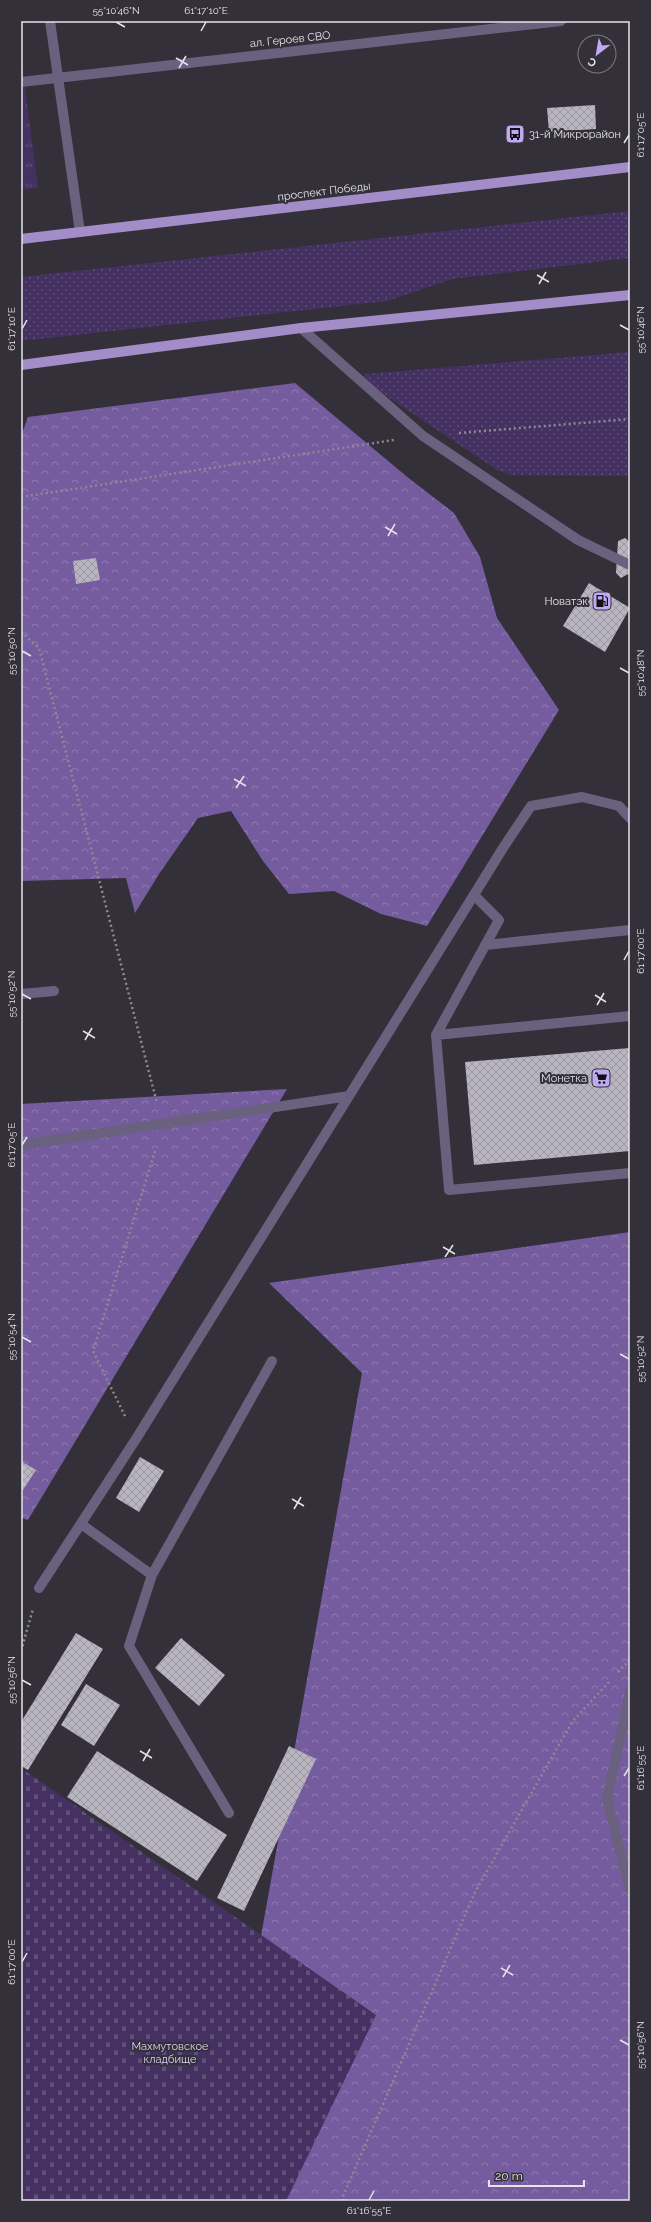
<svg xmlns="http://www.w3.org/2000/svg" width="651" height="2222" font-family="Raleway,sans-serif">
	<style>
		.grass { fill: url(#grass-dots) }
		.forest { fill: url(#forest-crowns) }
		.cemetery { fill: url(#cemetery-stones) }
		.park { fill: url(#park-tufts) }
		.building { fill: url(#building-cross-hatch) }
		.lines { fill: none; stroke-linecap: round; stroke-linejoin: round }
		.path { stroke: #8c8a92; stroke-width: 2.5; stroke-dasharray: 2 3; stroke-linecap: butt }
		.service { stroke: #6a617e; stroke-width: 10 }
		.pedestrian { stroke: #6a617e; stroke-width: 10 }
		.minor { stroke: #6a617e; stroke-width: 10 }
		.primary { stroke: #a28dc9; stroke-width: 10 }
		.ticks { fill: none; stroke: #e6e4ea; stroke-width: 1.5 }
		.labels { text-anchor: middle; stroke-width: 4; stroke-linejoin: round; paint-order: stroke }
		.street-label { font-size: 11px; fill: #e6e4ea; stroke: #33303a }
		.poi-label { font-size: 11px; fill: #e6e4ea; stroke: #33303a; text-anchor: end }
		.park-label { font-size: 11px; fill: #ded2f9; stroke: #33303a }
		.neatline { fill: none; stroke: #e6e4ea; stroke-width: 1.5 }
		.ticks-label { font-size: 10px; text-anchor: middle; fill: #e6e4ea }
	</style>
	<defs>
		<pattern id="grass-dots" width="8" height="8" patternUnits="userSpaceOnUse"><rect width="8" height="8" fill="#443162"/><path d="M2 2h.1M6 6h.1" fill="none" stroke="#5f4f79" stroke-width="1.8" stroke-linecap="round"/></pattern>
		<pattern id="forest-crowns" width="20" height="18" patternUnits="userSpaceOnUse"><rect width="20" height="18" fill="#755c9f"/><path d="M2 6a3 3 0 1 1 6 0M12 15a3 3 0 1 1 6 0" fill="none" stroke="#8f7bb1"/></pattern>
		<pattern id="cemetery-stones" width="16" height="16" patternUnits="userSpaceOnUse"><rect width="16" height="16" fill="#443162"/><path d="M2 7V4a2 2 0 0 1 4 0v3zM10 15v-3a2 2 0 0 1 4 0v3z" fill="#5f4f79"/></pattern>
		<pattern id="park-tufts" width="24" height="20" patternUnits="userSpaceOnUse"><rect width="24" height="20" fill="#443162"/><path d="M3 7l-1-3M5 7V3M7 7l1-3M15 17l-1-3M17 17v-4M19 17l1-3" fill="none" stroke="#5f4f79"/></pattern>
		<pattern id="building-cross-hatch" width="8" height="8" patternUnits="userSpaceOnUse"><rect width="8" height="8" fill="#b8b5c0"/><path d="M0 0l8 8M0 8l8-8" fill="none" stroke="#9b99a2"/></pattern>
	</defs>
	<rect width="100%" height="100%" fill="#33303a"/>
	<path class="grass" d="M630 211V258L452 279 387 301 21 341V277Z
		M630 352V476L511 475 497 470 363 380 365 374Z"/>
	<path class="forest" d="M295 383 406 476 454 513 480 557 497 618 559 710 427 926 381 914 334 891 289 894 263 861 231 811 198 818 159 874 135 913 126 878 21 881V436L28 417Z
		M287 1089 28 1520 21 1518V1104Z
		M630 1232V2201H21V1775L261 1936 362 1373 269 1283Z"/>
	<path class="cemetery" d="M21 1768 376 2015 286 2201H21Z"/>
	<path class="park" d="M21 56 38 188 21 190Z"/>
	<path class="building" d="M595 105 596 129 549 132 547 108Z
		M625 538 630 542V573L621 578 616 573 618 541Z
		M96 558 100 580 76 584 73 561Z
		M589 583 630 608 605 652 563 626Z
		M630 1048V1151L474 1165 465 1062Z
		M140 1457 164 1471 139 1512 116 1498Z
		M21 1461 36 1470 21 1493Z
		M76 1633 103 1649 28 1770 21 1766V1722Z
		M181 1638 225 1675 199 1706 155 1668Z
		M86 1684 120 1705 94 1746 61 1725Z
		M289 1746 316 1759 244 1911 217 1898Z
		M97 1751 227 1835 197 1881 67 1797Z"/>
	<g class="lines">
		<path class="path" d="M459 433 630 419
			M21 497 394 440
			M21 632 39 648 157 1103
			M125 1416 93 1351 156 1148
			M21 1651 33 1609
			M618 1672 630 1660
			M341 2201 475 1892 572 1722 609 1682"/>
		<path class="service" d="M50 21 80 232
			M301 328 423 436 578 540 630 565
			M474 895 499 920 436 1035 449 1190 630 1173
			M485 945 630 930
			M21 994 54 991
			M436 1035 630 1016
			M21 1145 349 1096
			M81 1524 152 1575
			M39 1588 136 1439 503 848 531 806 582 797 619 806 630 818
			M229 1813 129 1646 152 1575 272 1361"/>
		<path class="pedestrian" d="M21 82 561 21"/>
		<path class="minor" d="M630 1692 607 1799 630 1890"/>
		<path class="primary" d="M21 239 630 167
			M21 365 301 328 630 295"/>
	</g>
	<path class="ticks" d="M116 22 125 27M201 31 206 22M176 58 188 65M179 68 186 56M624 143 629 135M537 275 549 282M539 284 546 272M620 325 629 330M22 329 27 320M385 527 397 534M388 536 395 524M22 651 31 656M620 668 629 673M234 779 246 786M236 788 244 776M624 960 629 951M22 994 31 999M595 995 606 1002M597 1005 604 993M83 1031 95 1038M85 1040 92 1028M22 1145 27 1137M443 1247 455 1254M445 1257 453 1245M22 1337 31 1342M620 1354 629 1359M292 1499 304 1506M294 1509 301 1497M22 1680 31 1685M140 1751 152 1758M143 1761 150 1749M624 1776 629 1768M22 1962 27 1953M501 1968 513 1975M503 1977 510 1965M620 2040 629 2045M369 2200 374 2191"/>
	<defs>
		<symbol id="bus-square" viewBox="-11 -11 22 22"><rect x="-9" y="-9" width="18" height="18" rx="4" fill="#c1a8f3" stroke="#33303a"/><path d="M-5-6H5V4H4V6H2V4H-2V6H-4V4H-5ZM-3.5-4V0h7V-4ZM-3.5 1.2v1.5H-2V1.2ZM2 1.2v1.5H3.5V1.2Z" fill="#111"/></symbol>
		<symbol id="fuel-square" viewBox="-11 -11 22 22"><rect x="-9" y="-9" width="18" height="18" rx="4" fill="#c1a8f3" stroke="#33303a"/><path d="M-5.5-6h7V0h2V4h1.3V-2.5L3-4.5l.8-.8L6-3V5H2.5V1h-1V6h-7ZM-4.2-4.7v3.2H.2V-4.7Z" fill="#111"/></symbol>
		<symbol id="supermarket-square" viewBox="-11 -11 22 22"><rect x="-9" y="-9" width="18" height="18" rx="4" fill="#c1a8f3" stroke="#33303a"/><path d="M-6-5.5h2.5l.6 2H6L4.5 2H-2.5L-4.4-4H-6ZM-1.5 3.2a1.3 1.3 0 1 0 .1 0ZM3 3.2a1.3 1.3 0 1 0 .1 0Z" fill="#111"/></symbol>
	</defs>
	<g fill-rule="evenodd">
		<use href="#bus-square" x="504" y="123" width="22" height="22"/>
		<use href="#fuel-square" x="591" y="590" width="22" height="22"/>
		<use href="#supermarket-square" x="590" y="1067" width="22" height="22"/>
	</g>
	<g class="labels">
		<g class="street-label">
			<text transform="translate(290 39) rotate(-6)" y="4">ал. Героев СВО</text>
			<text transform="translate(324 191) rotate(-7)" y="4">проспект Победы</text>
		</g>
		<g class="poi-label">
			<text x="529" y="138" text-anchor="start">31-й Микрорайон</text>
			<text x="588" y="605">Новатэк</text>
			<text x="587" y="1082">Монетка</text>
		</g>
		<g class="park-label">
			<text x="170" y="2050">Махмутовское<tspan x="170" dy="13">кладбище</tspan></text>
		</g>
	</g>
	<rect width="651" height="2222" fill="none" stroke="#33303a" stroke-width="44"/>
	<g transform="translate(597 54) rotate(211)"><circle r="19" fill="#33303a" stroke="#7b7880"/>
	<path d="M0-3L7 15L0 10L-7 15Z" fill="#c1a8f3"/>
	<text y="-6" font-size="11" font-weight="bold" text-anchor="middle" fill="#e6e4ea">С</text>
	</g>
	<path d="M489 2180v6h95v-6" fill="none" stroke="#e6e4ea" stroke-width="2"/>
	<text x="495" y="2180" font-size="12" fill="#e6e4ea" stroke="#33303a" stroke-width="3" paint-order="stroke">20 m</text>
	<rect x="22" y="22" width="607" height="2178" class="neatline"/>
	<g class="ticks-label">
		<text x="116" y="14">55°10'46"N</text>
		<text x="206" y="14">61°17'10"E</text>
		<text transform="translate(640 135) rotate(-90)" y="4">61°17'05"E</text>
		<text transform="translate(11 329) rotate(-90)" y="4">61°17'10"E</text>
		<text transform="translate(640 330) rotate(-90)" y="4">55°10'46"N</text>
		<text transform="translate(11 651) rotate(-90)" y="4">55°10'50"N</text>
		<text transform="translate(640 673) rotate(-90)" y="4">55°10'48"N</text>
		<text transform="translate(640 951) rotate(-90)" y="4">61°17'00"E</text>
		<text transform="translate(11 994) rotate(-90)" y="4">55°10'52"N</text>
		<text transform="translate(11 1145) rotate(-90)" y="4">61°17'05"E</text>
		<text transform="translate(11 1337) rotate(-90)" y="4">55°10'54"N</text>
		<text transform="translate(640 1359) rotate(-90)" y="4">55°10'52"N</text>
		<text transform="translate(11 1680) rotate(-90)" y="4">55°10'56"N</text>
		<text transform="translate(640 1768) rotate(-90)" y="4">61°16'55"E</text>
		<text transform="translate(11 1962) rotate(-90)" y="4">61°17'00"E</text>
		<text transform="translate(640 2045) rotate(-90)" y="4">55°10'56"N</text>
		<text x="369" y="2214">61°16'55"E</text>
	</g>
</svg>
